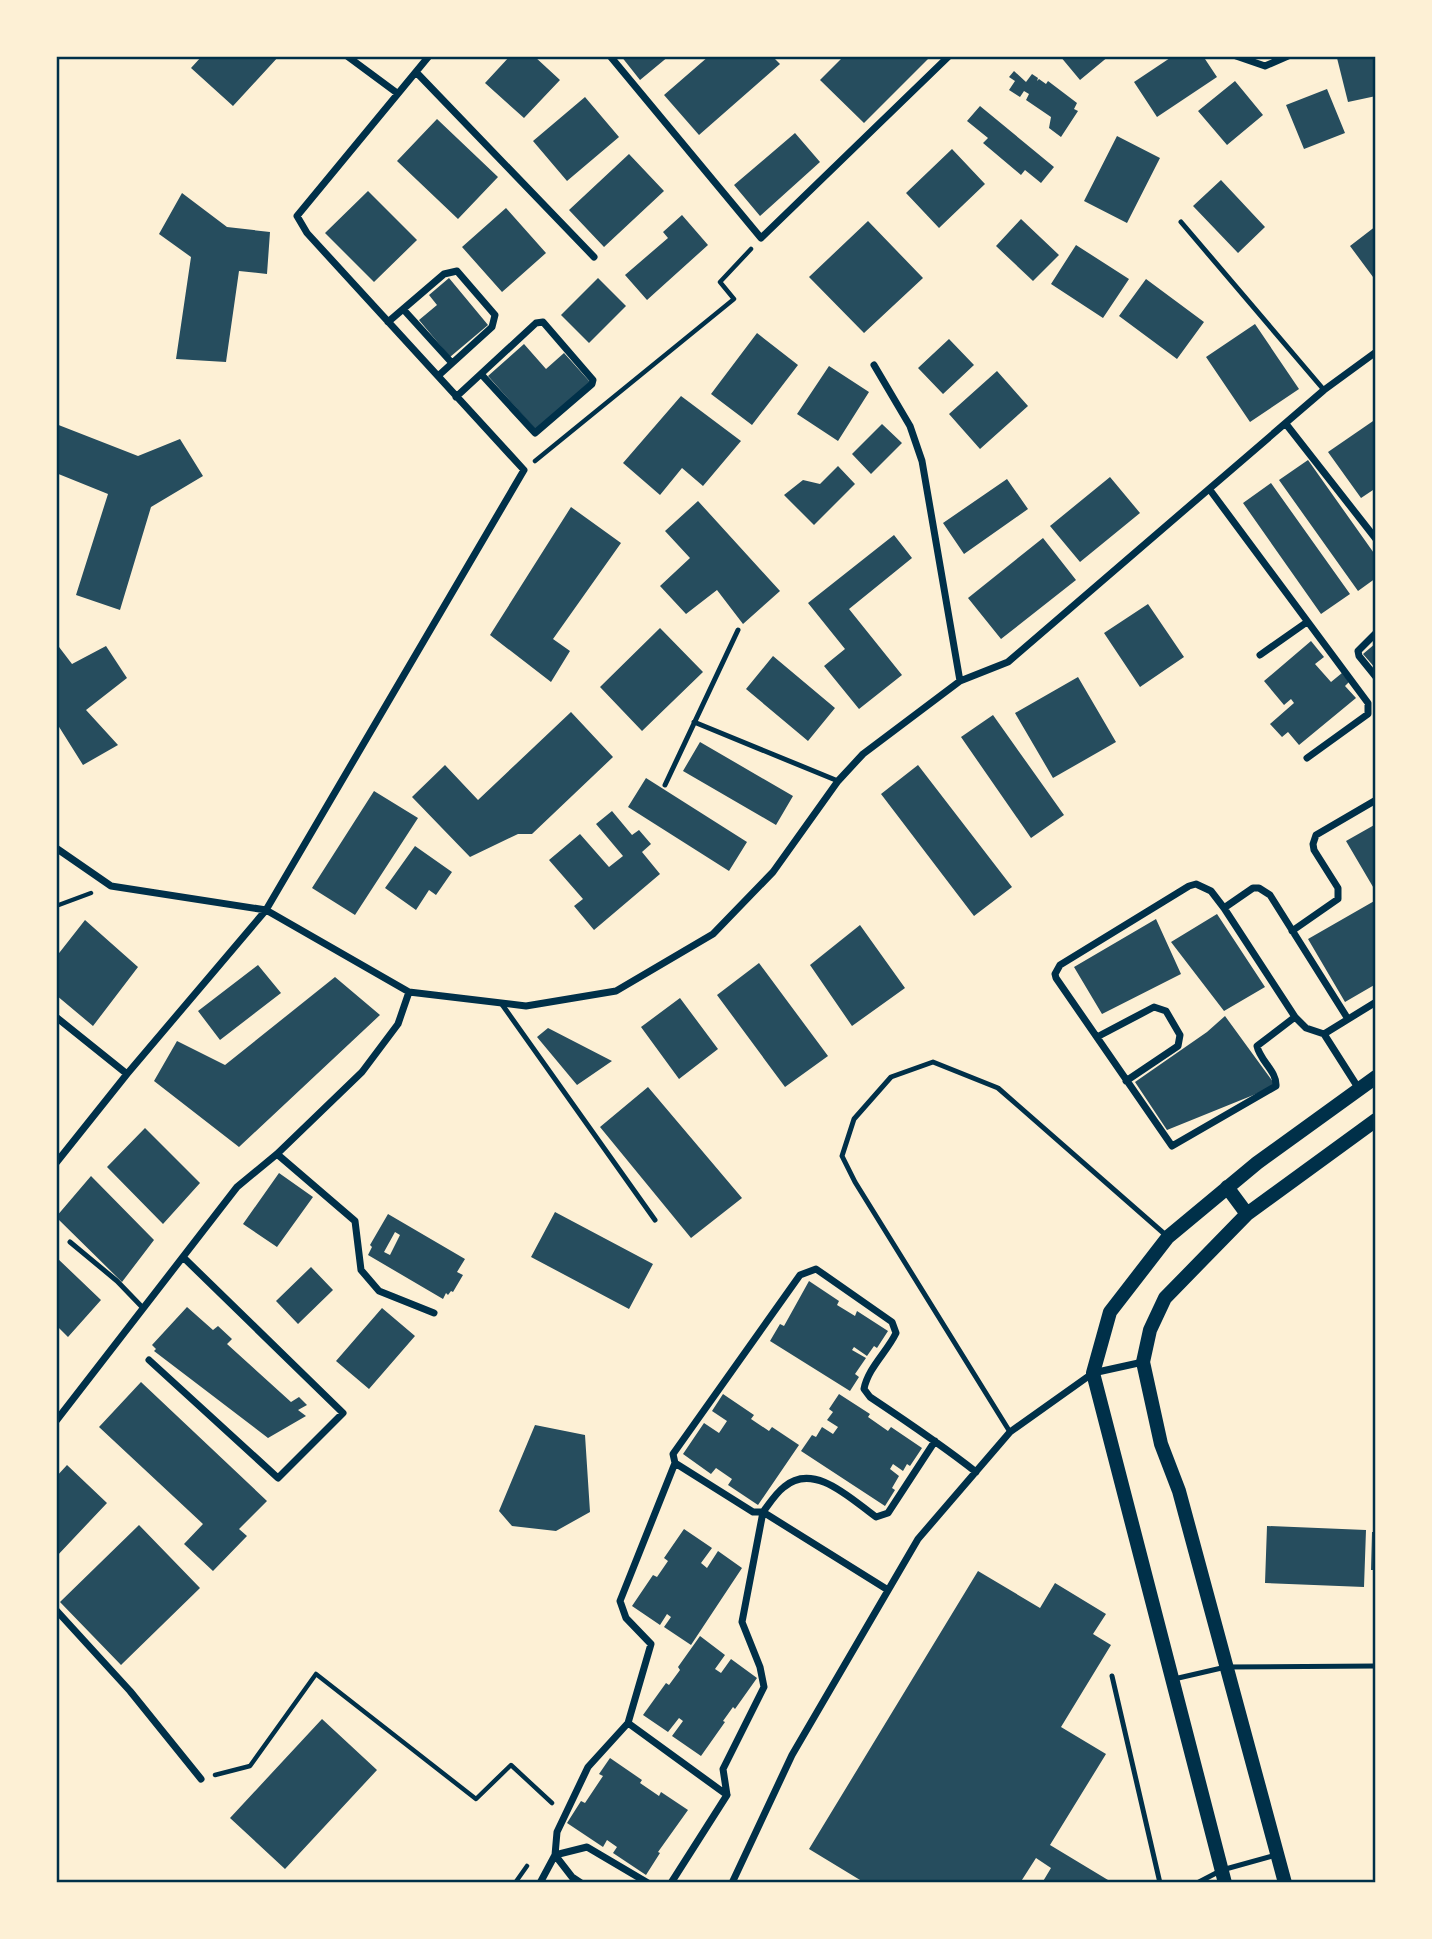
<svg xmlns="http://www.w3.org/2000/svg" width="1432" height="1939" font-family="'Titillium Web',sans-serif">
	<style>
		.building { fill: #264d5e; fill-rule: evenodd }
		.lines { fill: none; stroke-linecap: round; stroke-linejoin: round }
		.path { stroke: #003049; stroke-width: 4.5 }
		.service { stroke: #003049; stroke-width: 5 }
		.minor { stroke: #003049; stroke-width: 7 }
		.secondary { stroke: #003049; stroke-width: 14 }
		.neatline { fill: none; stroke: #003049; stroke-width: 2.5 }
	</style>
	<rect width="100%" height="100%" fill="#fdf0d5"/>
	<path class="building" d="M202 56H279L233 106 191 68Z
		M510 56H534L560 80 524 118 485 83Z
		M621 56H669L640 80Z
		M709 56H772L780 64 699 135 664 95Z
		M844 56H931L864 123 820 80Z
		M1060 56H1109L1080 80Z
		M1173 56H1203L1217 77 1157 117 1134 82Z
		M1345 56H1376V96L1348 102 1337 58Z
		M1014 71 1026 82 1032 74 1038 78 1037 81 1039 79 1046 84 1048 81 1077 103 1074 109 1078 111 1061 137 1049 128 1051 117 1026 100 1029 94 1024 91 1020 97 1009 90 1015 81 1009 77Z
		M1235 81 1263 115 1227 145 1198 111Z
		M1327 89 1345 133 1304 149 1286 105Z
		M585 97 619 137 567 181 533 141Z
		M980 106 1054 167 1041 183 1025 170 1021 175 983 143 988 138 967 121Z
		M437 119 498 177 458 219 397 161Z
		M795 133 820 162 760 216 734 185Z
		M1117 136 1160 158 1127 223 1084 201Z
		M952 149 985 184 939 228 906 193Z
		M629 154 664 191 604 247 569 210Z
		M1221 180 1265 227 1238 253 1193 206Z
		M368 191 417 240 374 282 325 233Z
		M182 193 227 227 270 232 267 274 239 271 226 362 176 359 191 257 159 234Z
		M506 208 546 253 502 292 462 247Z
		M682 215 708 245 647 300 625 275 668 238 663 232Z
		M1021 219 1059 255 1033 281 996 246Z
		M868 221 923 278 864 333 809 277Z
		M1376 226V281L1350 246Z
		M1076 245 1129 279 1103 318 1051 284Z
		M449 278 488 325 450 357 419 320 437 305 429 295Z
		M598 278 626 306 589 343 561 315Z
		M1146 279 1204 322 1177 359 1119 316Z
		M1255 324 1299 389 1250 422 1206 357Z
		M757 333 798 365 752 425 711 394Z
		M949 339 974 365 943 394 918 368Z
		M524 344 546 369 564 353 590 382 536 430 488 376Z
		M829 366 869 392 838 441 797 414Z
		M997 371 1028 406 980 449 949 414Z
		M681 396 741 441 703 486 682 468 660 495 623 463Z
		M1376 419V488L1361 498 1328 452Z
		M56 424 138 456 180 439 203 476 151 507 120 610 76 595 108 494 56 473Z
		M882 424 902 443 871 474 852 454Z
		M1308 460 1376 556V578L1358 591 1279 480Z
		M838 466 855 484 814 525 784 495 803 480 820 484Z
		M1110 477 1140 513 1080 562 1050 526Z
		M1007 479 1028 509 964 554 943 523Z
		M1271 483 1350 594 1321 614 1243 503Z
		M698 501 780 591 743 624 717 590 686 614 660 586 690 558 665 531Z
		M571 507 621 543 553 639 570 651 551 682 490 635Z
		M894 535 912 558 849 609 902 675 859 709 824 666 845 649 808 603Z
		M1043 538 1076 580 1001 639 968 598Z
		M1148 604 1184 657 1140 687 1104 633Z
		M660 628 703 672 642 731 600 687Z
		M1311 641 1324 657 1315 664 1331 682 1342 673 1349 682 1345 686 1356 698 1299 745 1288 732 1282 737 1270 724 1294 703 1291 699 1284 705 1264 681Z
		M56 643 72 664 106 646 127 678 86 710 118 745 83 765 56 722Z
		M1376 643V669L1363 654Z
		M773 656 835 708 808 741 746 689Z
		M1078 677 1116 742 1053 778 1015 713Z
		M571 712 613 757 532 834H518L470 857 412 797 445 765 478 800Z
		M993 715 1064 815 1031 838 961 737Z
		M700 742 793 796 776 825 683 771Z
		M918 765 1012 887 974 916 881 794Z
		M646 778 747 842 729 871 628 807Z
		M374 791 418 818 355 915 312 888Z
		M612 811 632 835 639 830 651 844 642 852 660 874 594 930 574 906 583 899 549 860 580 834 609 867 623 856 596 824Z
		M1376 824V892L1346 841Z
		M415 846 452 872 436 895 429 890 416 910 385 888Z
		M1376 900V984L1345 1002 1308 939Z
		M1217 914 1265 987 1224 1011 1171 942Z
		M1156 919 1181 974 1102 1014 1074 967Z
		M85 920 138 967 93 1026 56 995V957Z
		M860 925 905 988 852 1026 810 965Z
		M759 963 828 1056 785 1087 717 995Z
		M258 965 281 993 220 1040 198 1011Z
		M335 977 380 1015 239 1147 154 1081 177 1041 225 1065Z
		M680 998 718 1049 679 1079 641 1027Z
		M1225 1016 1276 1086 1167 1130 1135 1082 1207 1032Z
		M548 1028 612 1061 577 1085 537 1037Z
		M648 1087 742 1198 691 1238 600 1127Z
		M145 1128 200 1183 163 1224 107 1167Z
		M279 1173 313 1197 277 1247 243 1224Z
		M91 1176 154 1240 122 1282 56 1217Z
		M555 1212 653 1264 629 1309 531 1257Z
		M388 1214 465 1259 457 1272 463 1275 453 1292 451 1291 448 1295 446 1293 443 1299 368 1255 372 1247 370 1245ZM395 1232 400 1235 390 1255 384 1252Z
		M56 1257 101 1300 68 1337 56 1325Z
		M311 1267 333 1290 298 1324 276 1301Z
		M809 1281 839 1301 837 1305 855 1316 857 1311 888 1331 877 1348 874 1346 867 1356 854 1347 852 1350 866 1358 855 1374 859 1377 850 1391 770 1341 780 1324 784 1326Z
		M187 1307 213 1330 218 1326 232 1339 227 1344 291 1402 299 1397 307 1405 298 1410 306 1416 268 1438 154 1351 156 1349 152 1345Z
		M382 1308 415 1336 369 1389 336 1361Z
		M141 1382 267 1501 239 1529 247 1536 213 1571 184 1544 203 1524 99 1427Z
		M723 1394 754 1415 751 1419 769 1431 772 1427 799 1445 758 1505 728 1485 732 1479 716 1468 711 1474 683 1454 704 1423 719 1433 727 1421 712 1411Z
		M839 1394 870 1414 868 1417 888 1431 891 1427 922 1448 910 1466 907 1464 903 1471 893 1464 890 1469 899 1476 892 1488 895 1490 885 1506 801 1451 812 1435 816 1437 822 1427 833 1434 838 1427 827 1420 833 1412 829 1409Z
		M535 1425 585 1435 590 1512 556 1531 512 1526 499 1511Z
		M67 1465 107 1503 56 1557V1477Z
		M139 1525 200 1588 121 1665 60 1602Z
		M1267 1526 1366 1530 1364 1587 1265 1583Z
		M684 1529 712 1548 701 1563 707 1568 718 1551 742 1568 691 1645 664 1627 671 1617 667 1614 660 1625 632 1606 653 1575 657 1577 668 1561 664 1558Z
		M1372 1532H1376V1570H1371Z
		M978 1571 1040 1608 1055 1583 1106 1614 1093 1634 1111 1645 1061 1727 1106 1754 1050 1845 1113 1883H1042L1051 1868 1036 1858 1020 1883H865L809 1849Z
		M700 1636 725 1655 715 1669 721 1673 731 1659 757 1678 735 1709 733 1707 723 1721 725 1722 701 1756 672 1736 683 1721 679 1718 668 1732 643 1715 666 1683 669 1685 680 1670 678 1667Z
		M322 1719 377 1770 285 1869 230 1818Z
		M610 1758 642 1780 640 1783 659 1796 661 1792 688 1810 658 1852 660 1853 646 1875 613 1853 617 1847 607 1840 603 1847 567 1823 581 1801 585 1803 603 1776 599 1774Z"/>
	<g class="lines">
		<path class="path" d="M535 461 734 299 720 282 751 249
			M56 906 91 893
			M215 1775 250 1766 316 1674 476 1799 511 1765 552 1803
			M515 1883 527 1866"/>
		<path class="service" d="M1181 222 1324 390
			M694 722 838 781
			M665 785 738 630
			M501 1003 655 1220
			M70 1242 117 1281 143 1308
			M1010 1432 855 1182 842 1156 854 1119 891 1077 933 1062 998 1088 1168 1237
			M1112 1676 1160 1883
			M1174 1679 1226 1667 1376 1666
			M1197 1883 1222 1870 1276 1855"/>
		<path class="minor" d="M347 56 397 93
			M610 56 761 238 949 56
			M1236 56 1265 66 1288 56
			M416 72 594 257
			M403 309 452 363
			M388 322 444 274 457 271 495 315 492 327 438 376
			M874 365 910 426 922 461 960 681
			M456 397 536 323 543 322 593 380 592 384 535 433 481 374
			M1286 424 1376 539
			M1210 490 1368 703V714L1307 758
			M1376 633 1358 651 1359 656 1376 677
			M1260 655 1307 622
			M56 848 111 886 266 910 409 992 526 1006 616 991 713 934 773 872 838 781 863 754 960 681 1008 662 1324 390 1376 352
			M1224 908 1211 891 1196 884 1189 886 1060 965 1055 974 1056 978 1172 1146 1276 1086C1277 1071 1260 1061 1257 1046L1295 1017
			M1292 931 1338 899V888L1314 850 1313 844 1316 835 1376 800
			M56 1017 127 1074
			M1348 1019 1270 895 1259 888H1253L1224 908 1295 1017 1306 1028 1324 1034 1359 1089
			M1324 1034 1376 1002
			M1097 1037 1154 1007 1166 1011 1180 1035 1178 1046 1126 1081
			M277 1154 355 1221 361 1270 379 1291 434 1313
			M56 1163 127 1074 266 910 524 470 307 233 297 216 429 56
			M149 1360 278 1478 343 1413 184 1258
			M56 1421 237 1187 277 1154 362 1072 398 1024 409 992
			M935 1441 888 1513 876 1517C852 1500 814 1461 784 1487 776 1493 769 1504 763 1512H753L675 1463 673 1454 800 1275 816 1269 892 1322 896 1333C887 1352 868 1368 864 1389L870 1397C906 1421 942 1445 976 1472
			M675 1463 620 1601 626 1618 651 1644 628 1723 727 1795
			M56 1610 130 1691 201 1779
			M540 1883 555 1855 587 1847 648 1883
			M581 1883 572 1877 555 1855 557 1832 588 1767 628 1723
			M671 1883 727 1795 723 1769 764 1687 760 1667 742 1622 763 1512 888 1590
			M732 1883 792 1755 918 1539 1010 1432 1093 1373 1143 1362"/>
		<path class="secondary" d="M1227 1187 1247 1214
			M1225 1883 1093 1373 1110 1312 1168 1237 1257 1163 1376 1077
			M1285 1883 1179 1491 1161 1444 1143 1362 1150 1330 1165 1298 1247 1214 1376 1120"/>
	</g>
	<rect width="1432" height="1939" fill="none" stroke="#fdf0d5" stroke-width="116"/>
	<rect x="58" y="58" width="1316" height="1823" class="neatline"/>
</svg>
